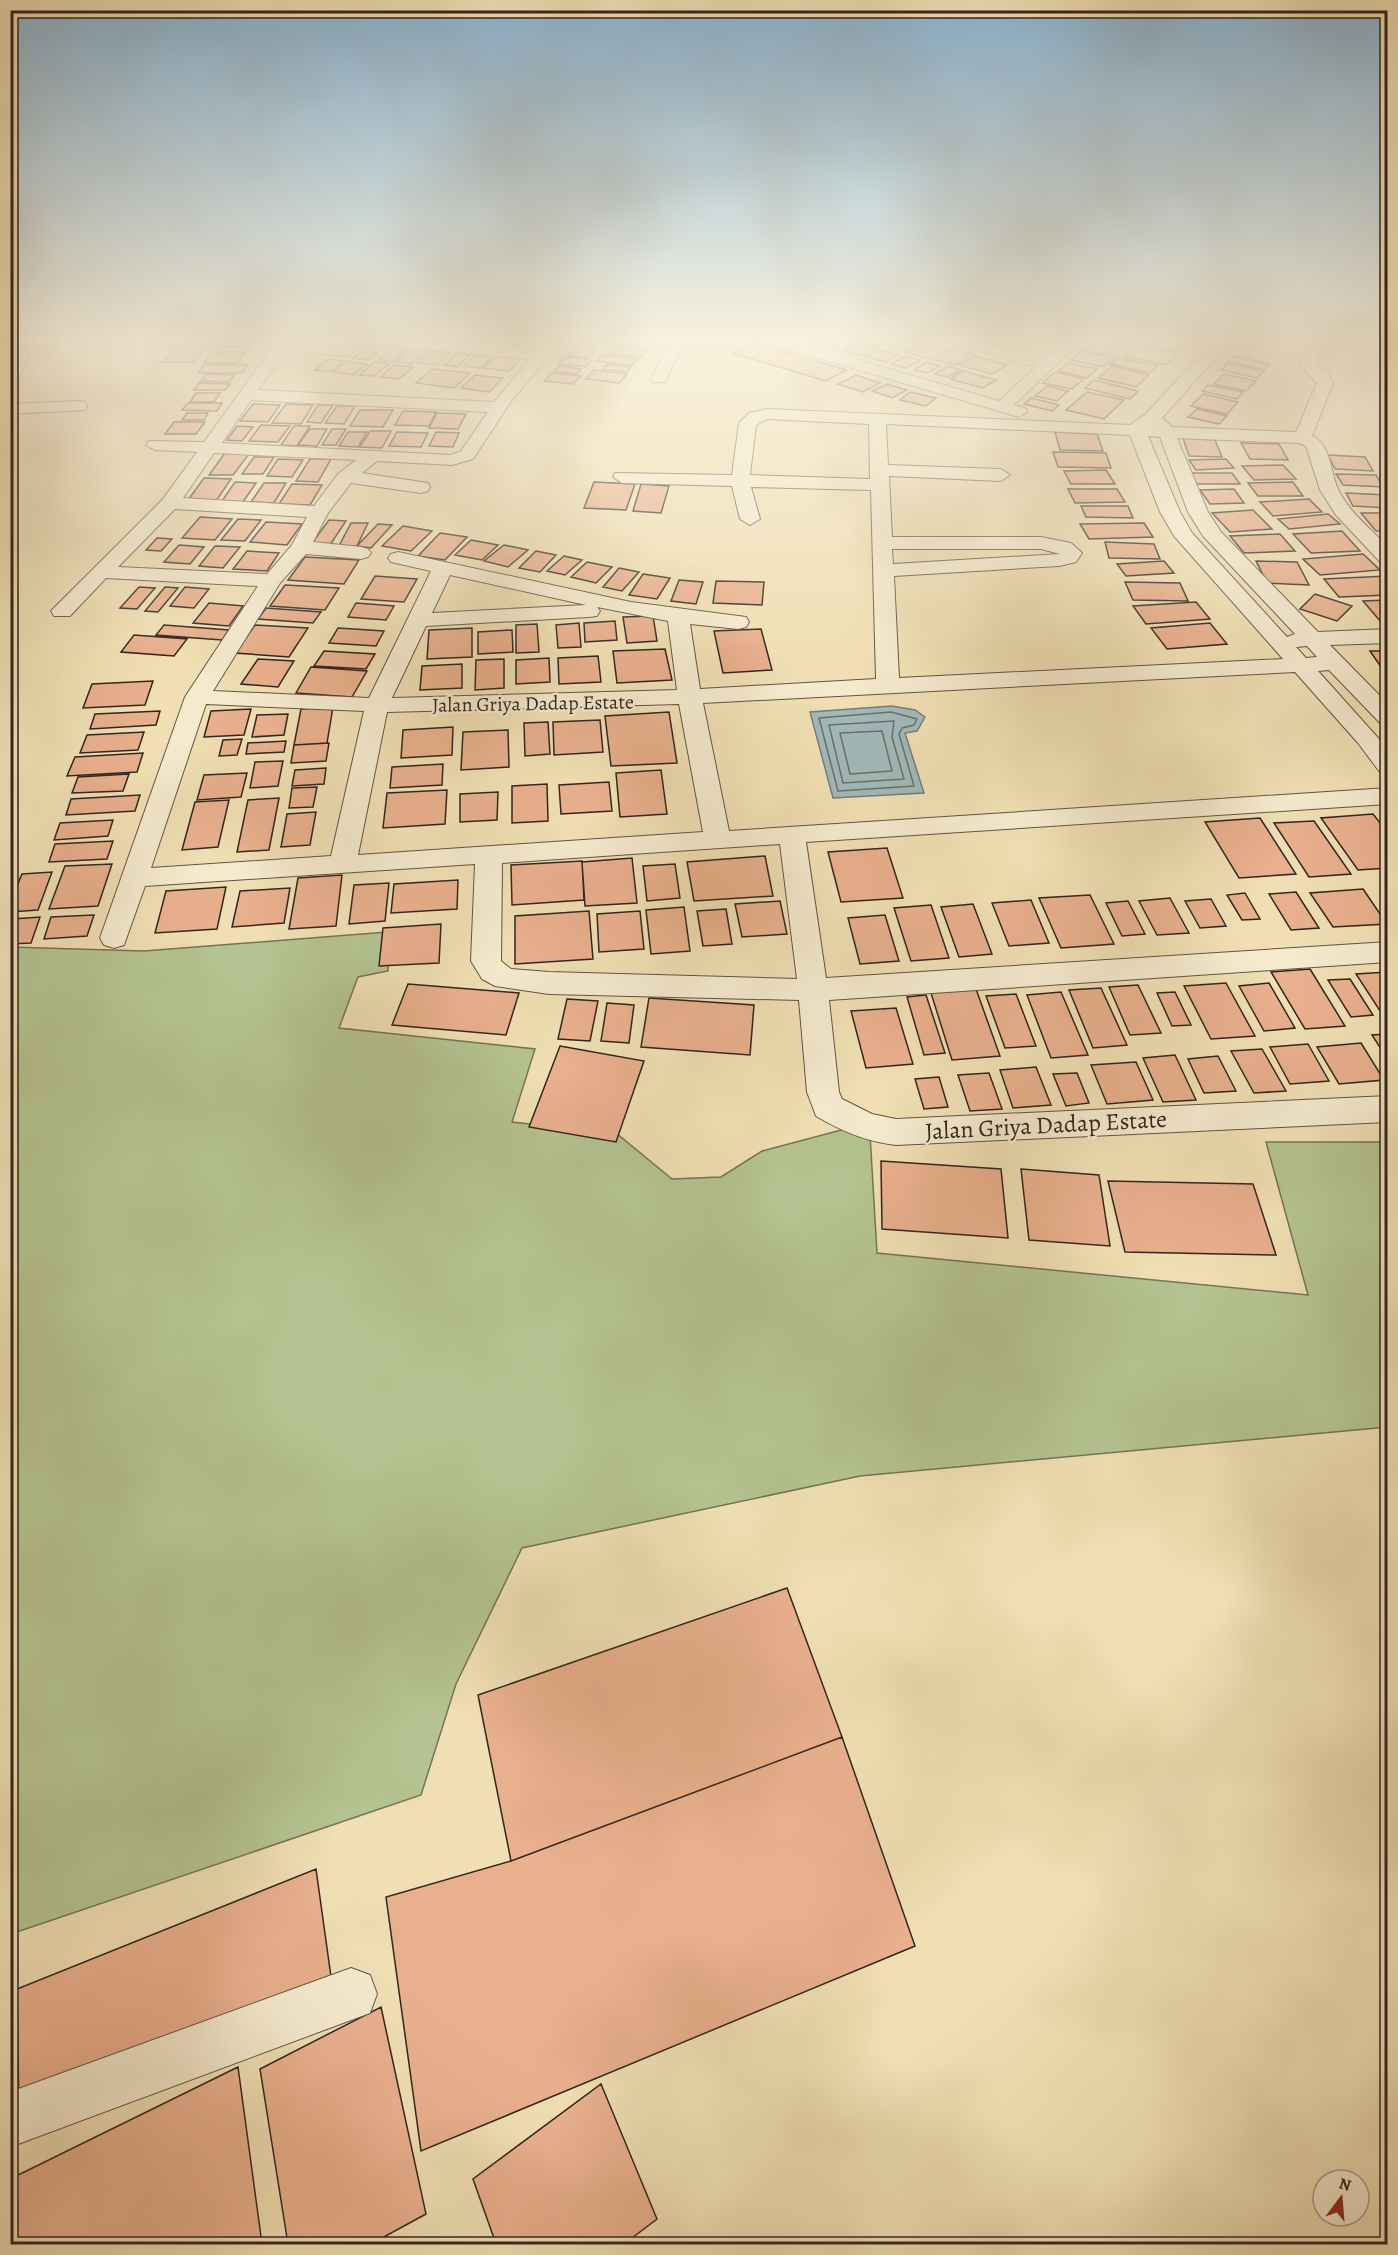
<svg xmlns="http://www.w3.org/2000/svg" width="1398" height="2255" font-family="Alegreya,serif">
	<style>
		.green { fill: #b4c391; stroke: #737458; stroke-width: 1.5 }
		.water { fill: #a1b9b9; stroke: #757e7c; stroke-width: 1.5 }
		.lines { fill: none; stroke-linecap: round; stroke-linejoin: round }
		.shore { stroke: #6a6f6c; stroke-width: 1.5 }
		.building { fill: #e9b08d; stroke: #322520; stroke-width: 1.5 }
		.minor-casing { stroke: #625445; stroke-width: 2 }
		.minor { fill: #f5eace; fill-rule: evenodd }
		.labels { text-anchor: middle; stroke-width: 4.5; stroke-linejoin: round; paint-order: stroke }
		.far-street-label { font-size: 20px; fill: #322520; stroke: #f5eace }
		.street-label { font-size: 24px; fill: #322520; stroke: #f5eace }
	</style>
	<rect width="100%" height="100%" fill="#f0dfb4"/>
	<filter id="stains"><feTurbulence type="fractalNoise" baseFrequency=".00333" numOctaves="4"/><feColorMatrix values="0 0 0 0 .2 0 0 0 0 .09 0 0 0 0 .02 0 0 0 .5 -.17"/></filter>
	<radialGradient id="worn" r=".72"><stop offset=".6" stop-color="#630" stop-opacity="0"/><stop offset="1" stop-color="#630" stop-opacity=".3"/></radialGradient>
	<path class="green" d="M387 932 388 971 358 977 339 1028 535 1049 512 1122 616 1133 672 1179 721 1177 762 1151 845 1129 870 1134 877 1253 1308 1295 1266 1142H1387V1427L860 1476 522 1548 456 1684 421 1795 11 1934 10 947 144 951Z"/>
	<path class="water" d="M892 706 915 710 925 717 917 731 905 733 924 793 833 798 810 712Z"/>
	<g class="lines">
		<path class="shore" d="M891 712 917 719 914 725 902 728 899 734 914 786 838 791 819 718Z
			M894 721 892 737 904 779 843 783 829 725Z
			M882 731 892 771 850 774 840 733Z"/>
	</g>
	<path class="building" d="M492 338H513L507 344 488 342Z
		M517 338H543L534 347 510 345Z
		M579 338H612L608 342Z
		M863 338H893L877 346 858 341Z
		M894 338H909L922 342 906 351 883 344Z
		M1015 338H1031L1042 341 1029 349 1007 343Z
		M1116 338 1125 340 1119 345 1093 339Z
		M1143 338H1157L1185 344 1175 352 1137 344Z
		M838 339 852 343 839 350 825 346Z
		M626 340 654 343 649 349 621 346Z
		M175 341 207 342 201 349 170 348Z
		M225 341H256L251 348 221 347Z
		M581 341 600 343 596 348 576 346Z
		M340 342 363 345 347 357 323 355Z
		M754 343 847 370 826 381 732 353Z
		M859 343 875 347 859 355 843 351Z
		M924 343 948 349 930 359 906 352Z
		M1094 343 1116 347 1106 355 1085 350Z
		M371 344 386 346 368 360 353 358Z
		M1135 346 1178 355 1166 365 1123 356Z
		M611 347 646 351 641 357 606 353Z
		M394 348 408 349 393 362 379 360Z
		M173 349 204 350 194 362H163Z
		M412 349 427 351 411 364 396 362Z
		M575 349 594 351 588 358 568 356Z
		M878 349 899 355 885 362 865 356Z
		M955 349 975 354 955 365 935 360Z
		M431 351 451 353 437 365 417 363Z
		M1082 351 1114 358 1104 367 1071 360Z
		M212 352H245L237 363H204Z
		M457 354 470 355 457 367 444 365Z
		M476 355 492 357 480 368 464 366Z
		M602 355 637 359 632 365 596 361Z
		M496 356 521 359 509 371 483 368Z
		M906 356 921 360 906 368 891 364Z
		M975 356 1007 365 992 374 959 365Z
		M1234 356 1270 364 1264 370 1228 362Z
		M565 357 592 360 586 367 558 364Z
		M1118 358 1157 366 1150 373 1110 364Z
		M329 359 344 361 329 372 315 370Z
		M347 361 367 364 353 375 333 372Z
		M374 362 389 364 374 376 359 375Z
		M927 362 940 366 927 373 914 370Z
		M1069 363 1097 369 1087 378 1058 371Z
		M1228 363 1264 371 1257 378 1221 370Z
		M607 364 631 367 627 372 603 369Z
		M204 365H248L242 373H198Z
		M394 365 413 367 399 379 380 377Z
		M559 366 581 369 576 374 554 371Z
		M948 366 961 370 948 377 935 374Z
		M1112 366 1149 375 1136 387 1098 378Z
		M432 369 470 373 454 388 416 383Z
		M594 370 627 374 619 383 586 379Z
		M963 371 996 380 983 388 950 379Z
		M1055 372 1084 379 1072 389 1042 383Z
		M552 373 581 376 573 384 544 381Z
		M206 374 234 375 229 382 201 381Z
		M1224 374 1256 381 1246 391 1214 384Z
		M475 375 503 378 489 392 461 388Z
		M856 375 880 383 863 392 838 384Z
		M1094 380 1138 391 1130 399 1085 388Z
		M199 383 230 384 225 390H194Z
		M887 384 907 390 892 398 872 391Z
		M1208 385 1243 392 1237 399 1202 391Z
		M1047 386 1068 391 1057 401 1035 396Z
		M910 392 936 398 926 406 900 400Z
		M1087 392 1124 400 1104 419 1066 410Z
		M196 393H220L214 402H190Z
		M1203 394 1238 402 1227 414 1191 406Z
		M1031 398 1059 405 1052 411 1024 404Z
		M188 403H222L217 411 182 410Z
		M253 404 280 405 268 422 240 421Z
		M286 404 313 405 301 424 272 423Z
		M318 405H333L321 423 307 422Z
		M337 406H355L344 424 325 423Z
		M1197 409 1227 416 1219 424 1188 417Z
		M360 410H393L383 427 350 426Z
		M403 411 436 412 429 426 395 425Z
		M187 413H208L204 420H182Z
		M437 413 466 414 458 429 429 428Z
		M174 422H205L196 434H165Z
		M261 425 290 426 278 442 249 441Z
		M237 426 253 427 242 441 227 440Z
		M294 426H310L297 446 281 445Z
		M310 429H327L317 446 298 445Z
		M332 429H346L336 445H322Z
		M370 431H391L382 448 360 447Z
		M348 432H367L358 447 339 446Z
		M397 432 428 433 421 447 389 446Z
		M436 432 459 433 453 447 429 446Z
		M1055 432 1097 434 1103 451 1060 450Z
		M1183 438 1215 440 1222 457 1189 456Z
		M1241 443 1279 444 1288 460 1250 459Z
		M1053 452 1106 453 1111 468 1058 467Z
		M225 453 249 454 233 475H209Z
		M1328 455 1365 457 1373 471 1335 469Z
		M254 457H274L263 474H242Z
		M278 459 303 460 292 477 267 476Z
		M310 459H331L318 482 296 481Z
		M1226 459 1234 468 1196 470 1189 460Z
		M1283 465 1296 479 1254 480 1242 466Z
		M1106 470 1115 484H1071L1064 471Z
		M1190 473H1232L1240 484H1197Z
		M1336 474 1376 475 1383 487 1343 485Z
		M204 478 231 479 216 501 188 500Z
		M235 482 256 483 243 502 222 501Z
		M594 482 635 484 626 510 584 508Z
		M1293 482 1303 496H1258L1248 483Z
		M264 483H286L274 503 251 502Z
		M292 484 322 485 310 505 279 504Z
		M641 484 669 486 661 513 633 511Z
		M1068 489H1117L1125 502 1075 503Z
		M1234 489 1244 503 1210 504 1200 490Z
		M1346 493 1388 495V508L1353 506Z
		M1309 499 1322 512 1273 516 1260 502Z
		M1081 506H1128L1133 518 1086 517Z
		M1253 510 1272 529 1230 532 1212 513Z
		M1361 513H1388V530L1376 531Z
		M1328 514 1340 524 1289 529 1278 519Z
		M200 517 232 519 215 540 182 538Z
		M238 519 261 520 245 541 221 540Z
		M329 520 346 521 330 545 312 543Z
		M266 522 302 524 287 545 250 542Z
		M351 523H368L357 546H339Z
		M1144 523 1153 537 1089 539 1080 524Z
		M378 524 392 525 371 548 357 546Z
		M403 526 432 531 411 551 382 546Z
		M1342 531 1360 551 1311 553 1293 534Z
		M440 533 467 537 445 560 418 556Z
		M1280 534 1295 551 1244 553 1230 536Z
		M157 538 172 539 161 551 146 550Z
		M471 540 498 545 482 560 455 555Z
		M1105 542 1154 544 1160 559 1109 558Z
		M179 545 204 547 190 564 164 562Z
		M504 545 528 550 508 567 484 561Z
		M215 546 240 547 223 568 199 566Z
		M247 551 279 553 267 571 233 569Z
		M536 551 556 555 540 572 519 568Z
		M1363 554 1380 570 1320 575 1303 559Z
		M564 556 582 560 565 575 547 571Z
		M305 557 359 560 344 584 288 580Z
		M1164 561 1174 573 1126 576 1117 564Z
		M1256 561 1297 562 1309 585 1267 583Z
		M587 562 612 567 596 583 571 577Z
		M619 568 639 572 622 591 603 587Z
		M643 574 670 578 657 599 629 595Z
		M375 576 417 579 404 602 361 599Z
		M1388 576V595L1339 597 1324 579Z
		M679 580 703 582 696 604 671 601Z
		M716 581 764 582 762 605 713 603Z
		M1125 582 1180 583 1188 601 1133 600Z
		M285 585 339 588 325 610 270 606Z
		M139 587 155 588 137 609 120 608Z
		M165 587 178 588 158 612 145 611Z
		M185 587 209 589 194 608 170 606Z
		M1315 594 1352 606 1337 621 1300 609Z
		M1388 600V622H1381L1363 601Z
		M1196 602 1210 619 1146 624 1133 606Z
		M209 603 243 606 229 626 193 623Z
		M356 603 394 606 386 620 348 617Z
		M266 608 321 612 313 623 258 619Z
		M653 616 657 641 627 643 623 617Z
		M615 621 617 640 585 642 584 623Z
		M579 623 581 647 558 648 556 625Z
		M1210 623 1227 644 1167 649 1151 628Z
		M537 624 539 652 516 653V625Z
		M164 625 229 630 222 640 156 635Z
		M255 625 308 628 289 657 235 653Z
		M338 628 384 631 376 646 329 643Z
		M472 628V657L427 659 429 630Z
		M761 629 772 670 723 673 714 631Z
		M512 630 513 652 478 654V632Z
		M134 635 187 639 174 656 121 652Z
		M665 649 672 680 617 683 613 651Z
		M324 651 375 654 366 669 314 666Z
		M1370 651H1388V677Z
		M598 656 601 682 559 684 558 658Z
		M549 658 550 682 516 684V660Z
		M258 659 294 661 278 687 241 684Z
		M504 659V688L475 690 476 660Z
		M462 664V688L420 690 422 666Z
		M311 667 367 671 352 697 296 693Z
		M153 681 145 705 83 708 92 684Z
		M333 707 327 743 294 745 301 709Z
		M251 709 244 735 204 737 211 711Z
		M160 711 156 725 90 729 95 714Z
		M669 712 677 763 611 766 605 716Z
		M288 714 284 735 252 737 257 715Z
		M600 720 603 752 554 755 553 722Z
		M548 722 550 754 525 756 524 723Z
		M453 727 452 755 401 758 403 730Z
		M508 730 509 767 461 770 463 732Z
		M144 732 138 750 80 753 87 735Z
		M242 739 237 755 219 756 223 740Z
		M286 741 284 752 246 754 248 743Z
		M329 743 326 761 291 763 294 745Z
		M143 753 137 772 67 776 75 757Z
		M283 761 278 786 250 788 255 762Z
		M443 764 442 785 390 788 392 767Z
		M326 768 324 784 292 786 295 770Z
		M661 770 667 814 620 817 616 773Z
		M247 773 241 797 197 800 204 775Z
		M129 774 123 791 72 793 78 777Z
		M609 782 612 811 561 814 559 785Z
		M547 784 548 821 512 823V786Z
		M317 787 313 807 289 808 292 788Z
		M447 790 445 824 383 828 387 793Z
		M498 792 497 820 460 822V794Z
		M140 795 135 811 66 815 71 799Z
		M279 798 269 850 237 852 248 800Z
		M229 800 218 847 182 850 195 802Z
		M316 812 310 845 281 847 287 814Z
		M1373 814 1388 833V868L1358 870 1321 818Z
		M1260 818 1296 874 1239 878 1205 822Z
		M113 820 108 836 54 840 60 823Z
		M1314 821 1351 874 1309 877 1274 823Z
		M113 841 107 859 49 862 55 844Z
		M887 848 903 898 841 902 828 852Z
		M765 856 773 896 694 901 687 862Z
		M632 858 637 903 585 906 582 862Z
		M582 861 584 900 512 905 511 865Z
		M112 864 98 906 49 909 65 866Z
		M675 864 680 898 647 901 643 866Z
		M52 872 38 910 10 912V903L22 874Z
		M342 875 336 926 289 929 298 878Z
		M458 880 457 909 391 913 394 884Z
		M389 883 385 921 349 924 354 885Z
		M226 887 217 929 155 933 166 891Z
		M290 888 284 923 232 927 240 891Z
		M1363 889 1387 924 1333 927 1310 893Z
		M1296 892 1319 928 1291 930 1269 894Z
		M1245 893 1260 919 1242 920 1227 895Z
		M1090 895 1114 944 1061 948 1039 898Z
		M1170 898 1189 933 1157 935 1139 901Z
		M1211 899 1226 926 1200 928 1185 901Z
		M1031 900 1049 943 1009 946 992 903Z
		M780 901 787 934 742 937 735 904Z
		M1128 901 1145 934 1122 936 1106 903Z
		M973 904 992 954 959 957 941 907Z
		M931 905 949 958 911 961 894 908Z
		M684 907 690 951 651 954 646 910Z
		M726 909 732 944 703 946 697 911Z
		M589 911 593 959 515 964V916Z
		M640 911 644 949 599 952 597 914Z
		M94 915 87 936 44 939 51 917Z
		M885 915 899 961 860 964 848 918Z
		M40 917 31 943 10 944 13 919Z
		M441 924 439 963 379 966 383 928Z
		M1310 969 1345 1026 1305 1029 1271 972Z
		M1388 972V1020H1386L1356 974Z
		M1350 979 1373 1015 1351 1017 1328 980Z
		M1226 983 1255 1036 1211 1039 1184 986Z
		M1269 983 1295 1028 1264 1031 1239 986Z
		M408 984 519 993 506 1035 392 1025Z
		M1138 985 1161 1033 1130 1035 1109 987Z
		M1101 988 1127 1045 1093 1048 1069 990Z
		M976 989 1000 1056 952 1060 931 993Z
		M1061 992 1088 1055 1051 1058 1027 995Z
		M1175 992 1191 1025 1172 1026 1157 993Z
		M1016 994 1036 1046 1005 1048 986 996Z
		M926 995 945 1053 924 1055 907 997Z
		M649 998 754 1005 750 1055 641 1047Z
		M567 999 598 1001 590 1041 558 1039Z
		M607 1003 634 1005 629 1043 601 1041Z
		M896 1008 913 1064 866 1068 851 1011Z
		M1388 1034V1060L1372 1035Z
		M1361 1043 1384 1080 1339 1084 1317 1047Z
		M1308 1044 1329 1081 1290 1084 1270 1047Z
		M560 1046 644 1061 616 1142 529 1127Z
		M1262 1049 1286 1091 1254 1093 1231 1051Z
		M1175 1055 1196 1100 1163 1102 1143 1058Z
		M1218 1056 1236 1091 1204 1093 1188 1059Z
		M1136 1062 1153 1100 1107 1104 1091 1065Z
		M1036 1067 1051 1105 1013 1108 1000 1070Z
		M989 1073 1002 1109 970 1111 958 1075Z
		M1077 1073 1089 1103 1066 1106 1053 1074Z
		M939 1077 948 1107 924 1109 915 1079Z
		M881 1161 1001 1169 1008 1238 882 1229Z
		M1021 1169 1099 1175 1110 1246 1029 1240Z
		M1108 1181 1253 1184 1276 1255 1125 1252Z
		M787 1588 842 1737 511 1861 478 1695Z
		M842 1737 915 1946 421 2151 386 1897 511 1861Z
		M316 1869 332 1984 19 2116 17 1989Z
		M381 2007 426 2214 371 2244H288L260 2069Z
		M238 2067 262 2244H10V2179Z
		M601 2084 657 2219 624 2244H496L473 2179Z"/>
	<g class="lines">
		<defs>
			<path id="minor" d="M10 338H18L29 356 18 381 10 386C10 369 10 355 10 338Z
				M164 338H179L163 361H151L149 358Z
				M279 338H294L258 390 494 402 530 359 367 343 360 338H414L537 351 549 338H564L512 400 473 459 452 465 377 461 362 473 428 483 430 487 428 491 421 493 351 483 328 513 313 542 361 547 368 549 371 553 368 557 361 559 306 554 280 583 213 691 369 698 431 571 391 562 388 558 391 554 398 552 631 602 746 617 749 622 746 627 738 629 690 624 700 689 876 679 871 490 751 487 760 519 750 525 740 519 732 486 622 483 613 477 615 473 732 475 739 423 749 413 767 409 1130 425 1146 414 1216 338H1235L1305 350 1312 346 1318 348 1320 351 1315 363 1328 373 1333 383 1312 436C1331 444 1330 471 1338 489 1348 511 1371 529 1388 547V565L1381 563 1336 515 1320 490 1306 446 1299 443 1177 438 1208 512 1221 532 1318 632 1388 629V643L1330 645 1388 704V725L1380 723 1329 670 1318 671 1388 749V773L1379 771 1358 743 1295 672 703 703 729 831 1388 788V804L806 842 826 978 1388 942V962L829 1000 839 1092 842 1099 872 1114 896 1119 1388 1096V1122L896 1145C867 1142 841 1131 816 1116L807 1092 799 1000 549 994 495 986 482 979 471 961 475 864 145 886 124 945 114 948 104 945 100 938 185 697 258 586 106 578 70 616H54L51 611 163 499 197 452 155 450 146 445 149 441 204 442ZM1226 346 1301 358 1299 364 1317 383 1296 432 1172 427 1162 418ZM251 400 488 412 461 451 451 455 222 443ZM767 419 869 424 870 479 750 475 756 425ZM886 424 1130 435 1160 512 1174 536 1283 659 899 678 894 576 1059 566 1076 562 1082 553 1071 543 1041 537H892L889 476 1001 481 1010 475 1001 469 888 465ZM1148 436 1160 437 1188 512 1203 536 1295 634 1287 637 1192 533 1180 512ZM214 453 356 460 338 474 314 506 183 498ZM175 509 307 517 292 545 267 574 118 567ZM892 549H1041L1060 554 893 564ZM450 575 586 605 432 613ZM597 607 668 621 677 690 392 698 426 626 589 617 597 616 600 611ZM1307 646 1317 657 1306 658 1296 647ZM206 704 364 711 331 856 151 868ZM679 704 703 832 358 855 387 712ZM780 844 797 979 549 972 511 969 501 961 502 863Z
				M671 338H687L665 382H653L651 379Z
				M758 338H783L999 401 1036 367 945 341 943 338H968L1045 359 1068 338H1084L1014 405 1025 408 1027 412 1019 417 760 341Z
				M79 401 85 402 87 406 85 410 10 414V404Z
				M351 1968 370 1975 377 1994 370 2013 10 2147V2092Z"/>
		</defs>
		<use href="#minor" class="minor-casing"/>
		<use href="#minor" class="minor"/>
	</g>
	<linearGradient id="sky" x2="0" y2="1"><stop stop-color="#8bb6d5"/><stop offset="0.52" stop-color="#f8f1dd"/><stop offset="1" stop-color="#f8f1dd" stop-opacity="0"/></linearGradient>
	<rect width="1398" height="654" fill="url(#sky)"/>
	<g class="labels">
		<g class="far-street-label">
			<text transform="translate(533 703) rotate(-1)" y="7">Jalan Griya Dadap Estate</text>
		</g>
		<g class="street-label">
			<text transform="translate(1046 1125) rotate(-3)" y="8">Jalan Griya Dadap Estate</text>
		</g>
	</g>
	<rect width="1398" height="2255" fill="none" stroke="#f0dfb4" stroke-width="36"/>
	<rect x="12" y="12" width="1374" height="2231" fill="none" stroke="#322520" stroke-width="3"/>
	<rect x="18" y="18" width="1362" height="2219" fill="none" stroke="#322520" stroke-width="1.5"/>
	<g transform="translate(1341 2198) rotate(16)"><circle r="28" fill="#f5eace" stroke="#a79b88" stroke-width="1.5"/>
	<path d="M0-4.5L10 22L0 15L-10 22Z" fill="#8f2418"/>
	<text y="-9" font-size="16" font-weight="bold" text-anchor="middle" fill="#322520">N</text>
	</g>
	<rect width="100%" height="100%" filter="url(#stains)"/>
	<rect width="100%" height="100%" fill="url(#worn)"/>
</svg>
